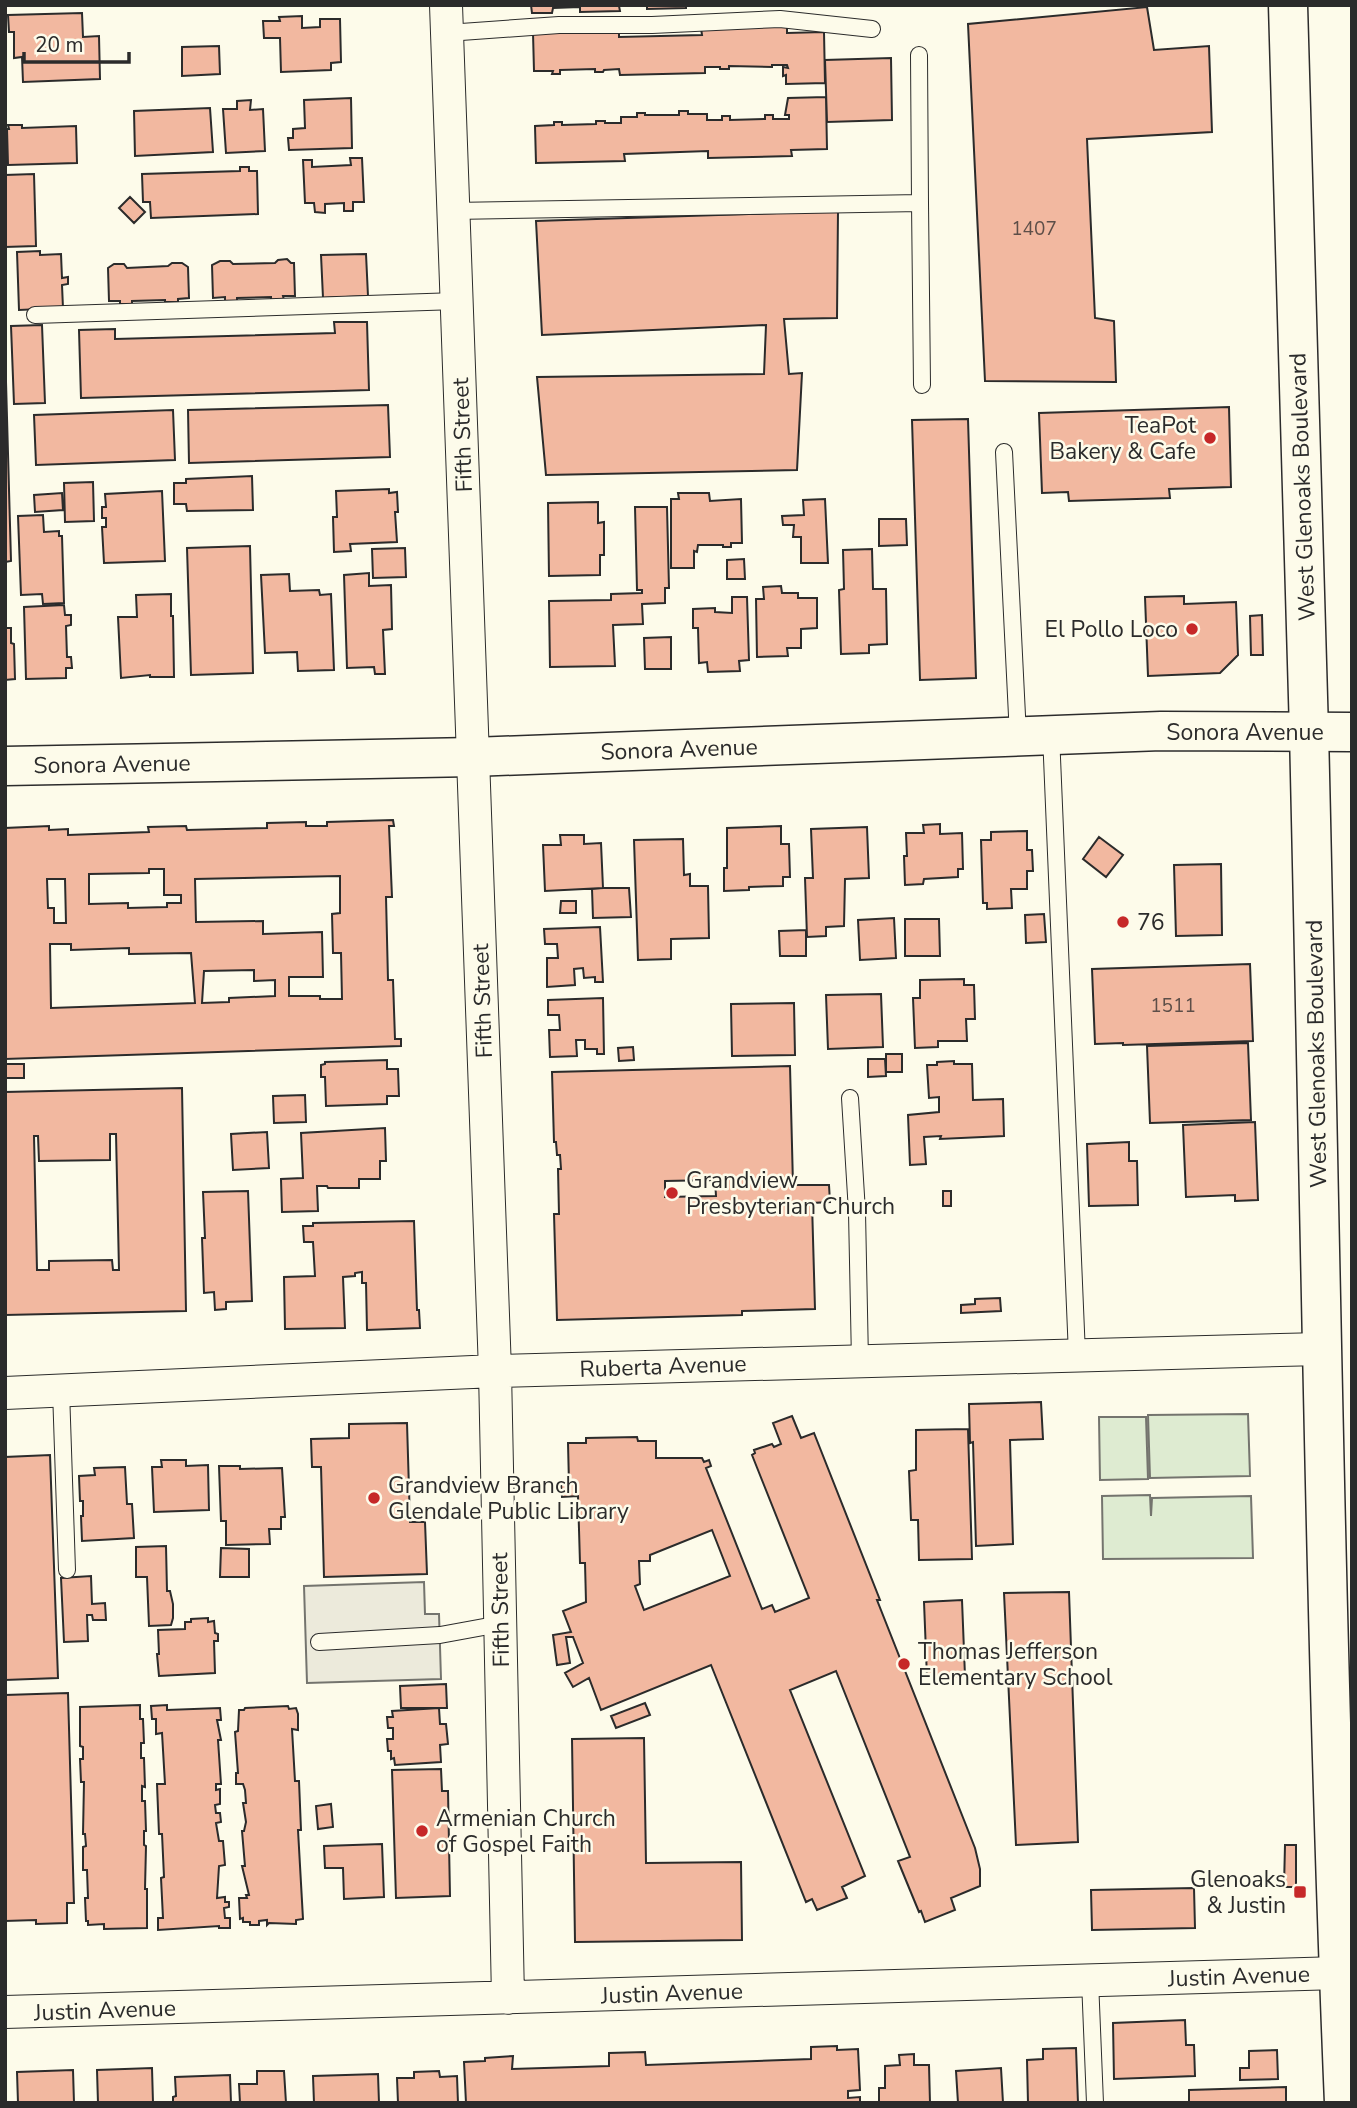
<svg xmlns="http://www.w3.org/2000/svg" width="1357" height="2108" font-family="'Nunito Sans',sans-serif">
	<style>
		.green { fill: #deebd1; stroke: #74746e; stroke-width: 2 }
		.parking { fill: #eceadb; stroke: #74746e; stroke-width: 2 }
		.building { fill: #f2b8a0; stroke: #2b2b2b; stroke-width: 2; fill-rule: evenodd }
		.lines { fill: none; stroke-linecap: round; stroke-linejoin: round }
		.service-casing { stroke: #2b2b2b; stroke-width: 18 }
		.minor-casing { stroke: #2b2b2b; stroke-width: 34 }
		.tertiary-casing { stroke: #2b2b2b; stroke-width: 41 }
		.secondary-casing { stroke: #2b2b2b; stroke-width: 41 }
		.service { stroke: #fdfbea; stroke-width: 16 }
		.minor { stroke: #fdfbea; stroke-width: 32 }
		.tertiary { stroke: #fdfbea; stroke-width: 38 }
		.secondary { stroke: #fdfbea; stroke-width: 38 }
		.poi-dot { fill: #c62828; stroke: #fdfbea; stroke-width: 2.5 }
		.labels { text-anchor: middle; stroke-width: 5; stroke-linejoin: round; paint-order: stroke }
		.number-label { font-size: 19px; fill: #5d4e48 }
		.poi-label { font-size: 23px; fill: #2b2b2b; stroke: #fdfbea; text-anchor: start }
		.street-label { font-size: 23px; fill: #2b2b2b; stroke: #fdfbea }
	</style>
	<rect width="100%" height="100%" fill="#fdfbea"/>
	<path class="green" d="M1248 1414 1250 1476 1150 1478 1148 1415Z
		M1099 1417H1146L1148 1479 1100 1480Z
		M1150 1495 1151 1516 1152 1498 1251 1496 1253 1558 1103 1559 1102 1496Z"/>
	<path class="parking" d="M424 1582 425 1614H439L441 1679 307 1683 304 1586Z"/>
	<path class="building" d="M531 5H647L619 6 620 11 580 12V7L553 8 552 13H532Z
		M647 5H686V8L647 9Z
		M1147 7 1154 50 1209 46 1212 132 1087 139 1095 318 1114 321 1116 382 985 381 968 24Z
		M82 13 83 37 99 36 100 79 23 82 22 57 14 58V32H9L8 15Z
		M302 16V28L320 27V19H340L341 62 331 63V70L281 72 280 38H264L263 21H280L279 17Z
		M787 26V33L824 32 825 83 786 84V75L783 76V67L788 68 787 65H772V67L729 66V69H720V67H705V73L620 75 619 69 604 70 603 72H595V69L560 70V74H552L553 71H534L533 33 619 31V37L702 35 701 28Z
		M219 46 220 74 182 76V47Z
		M891 58 892 120 827 122 825 60Z
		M826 97 827 149 791 150 792 156 708 158V151L624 154 625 161 536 163 535 126 554 125V122H562V125L596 124V121H605V123H621V117H637V113H645V115H679V111H688V114H707V120H722V116H730V120L765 119V115H773V119H789V115H785L788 98Z
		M351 98 352 148 289 150 288 138H293V129L305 128 304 100Z
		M251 100 250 110 263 109 265 151 226 153 223 109H237V101Z
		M210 108 213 152 135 156 134 111Z
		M8 125H22V128L76 126 77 163 8 165 7 129H9Z
		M350 158H362L364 202H353V211H344V203L325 204V213L315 212 314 203H305L303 160H312V167L351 165Z
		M240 167H249V171H257L258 214 151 218 150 202H143L142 174 240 171Z
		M34 174 36 246 5 247V175Z
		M130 197 145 212 134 223 119 208Z
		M838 211 837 318 784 319 789 374 802 373 797 470 546 475 537 377 764 374 766 325 542 335 536 221Z
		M40 251V255L61 254 62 278 68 277V284L62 285 63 308 19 310 17 252Z
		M366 254 368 296 323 298 321 255Z
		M287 259 291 263H294L295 296H283L284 300H271V297L237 298V301L225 302V297L213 298 212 265 220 261H230L233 264 275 263 278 260Z
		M172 263H182L188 267 189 298 178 299V302H165V300L132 301V304H120V301H109L108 268 114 264H124L127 268 168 266Z
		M334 322H367L369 390 81 398 79 330 115 329V339L335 333Z
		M42 325 45 403 14 404 11 326Z
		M5 346 11 561 5 562Z
		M388 405 390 457 189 463 188 410Z
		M1229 407 1231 487 1169 489 1170 498 1069 501 1068 492 1042 493 1039 413Z
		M173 410 175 460 36 465 34 415Z
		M968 419 976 678 920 680 912 420Z
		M252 476 253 510 187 511 186 504H174V483H186V479Z
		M93 482 94 521 65 522 64 483Z
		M389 489V493L397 492 398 512H395L397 542 350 544 351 551 334 552 333 517H337L336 491Z
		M162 491 165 561 104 563 102 527H106V518H102V507H106L105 494Z
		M62 493 63 510 35 512 34 495Z
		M678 493H709L710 501 741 499 742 543H731V547H723V545H698L697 552 694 551V568H671V499H679Z
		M825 499 828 563H801V537H793L794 525H783L782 516 804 515 803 500Z
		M598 502V523L604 522V555H600V575L549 576 548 503Z
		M635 507H667L669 588H665V603L642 604 643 624 613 625 615 666 550 667 549 601 611 600V594L642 593V590H637Z
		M43 515 44 532 59 531V536H62L64 603 43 604 42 594 21 595 18 516Z
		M879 519H906L907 545 879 546Z
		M250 546 253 673 191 675 187 548Z
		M405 548 406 577 373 578 372 549Z
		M872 549 873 589H886L887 644 869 645V653L841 654 839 590 844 589 843 550Z
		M744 559 745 579H727V560Z
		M369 573V586L391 585 392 629 383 630 385 674H375L374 667 347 668 344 575Z
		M289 574 290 591 319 590 320 595 331 594 334 670 298 671 297 652 265 653 261 575Z
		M781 586 782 593H798V598H817V628L801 629V648H787L788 656 757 657 756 599H764L763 587Z
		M171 594V616H173L174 677H150V675L121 678 118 617H137L136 595Z
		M1184 596V604L1236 602 1238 655 1220 673 1148 676 1145 597Z
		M732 597H747L749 660 739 661 740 671 708 672 707 662 699 663 698 628H693V609L715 608V612L732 613Z
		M64 605 65 615H71V625L66 626 67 657H71L72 668H66V678L26 679 24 607Z
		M1262 615 1263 655H1251L1250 616Z
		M5 628H11V643L14 644 15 679 5 680Z
		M671 637V669H645L644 638Z
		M393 820 394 826H389L392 897H386L388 980H393L395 1039H401V1046L5 1059V828L49 826V830L68 829V835L149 832 148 827 186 826 187 830 267 828V823L306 822V826H327V822ZM149 869H164V895H181V903H167V907L128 908V903L89 904V874L149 873ZM340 876V913L332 914 333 953H341L342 999H320V996H289V977H323L322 932 263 934V921L196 922 195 879ZM47 879H65L66 923H54V908H48ZM50 944H71V950L129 948V954L191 953 195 1003 51 1008ZM254 970V981L275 980V996L229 998V1002L202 1003 204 971Z
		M940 824V834L962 833 963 869H958V877L924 879 923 884 905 885 904 856H907L906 833H924L923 825Z
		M781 826V844H789L790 877H783V886L749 887V890L724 891V868H727V828Z
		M867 827 869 878 845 879 844 926 826 927V936L807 937 805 878H813L811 829Z
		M1027 831V850H1032L1033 871H1027V889H1011L1012 908 987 909V903H983L981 840H991V832Z
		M560 835H584V844L601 843 603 888 545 891 543 845H561Z
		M1099 837 1123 855 1106 877 1083 859Z
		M683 839 684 875 690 874V886H708L709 938 671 939V959L638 960 634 840Z
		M1221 864 1222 935 1176 936 1174 865Z
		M603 888H629L631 917 593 918 592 889Z
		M561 901H576V913H560Z
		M1044 914 1046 942 1026 943 1025 915Z
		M894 918 896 958 860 960 858 920Z
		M905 919H939L940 956H905Z
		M600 927 603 982H595V977L584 978 583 968 574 969 575 985 547 987V958H558L557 944H545L544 929Z
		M806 930V956H780L779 931Z
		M1250 964 1253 1041 1123 1045V1043L1095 1044 1092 969Z
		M964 979V985H974L975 1019H966L967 1041H938V1047L915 1048 913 998H920V980Z
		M881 994 883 1047 828 1049 826 995Z
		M603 998 604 1054H597V1049H585V1040H576L577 1056 550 1057 549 1030H560L559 1015H548V1000Z
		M794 1003 795 1055 732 1056 731 1004Z
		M1248 1043 1251 1120 1150 1123 1147 1046Z
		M633 1047 634 1060 619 1061 618 1048Z
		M886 1054H902V1072H886Z
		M868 1059H885L886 1076 868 1077Z
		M387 1060V1069H398L399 1096H387V1104L326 1106 325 1077H321V1065L325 1064V1062Z
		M954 1061V1064H972L973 1100 1003 1099 1004 1136 940 1139 941 1136 924 1137 926 1164 910 1165 908 1115 939 1112V1097L929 1098 927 1065H937V1062Z
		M5 1064H24V1078H5Z
		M790 1066 793 1185H829L830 1202 812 1203 815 1309 742 1311V1315L557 1320 554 1214H559L558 1169H561L560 1155H557L556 1142H554L552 1072ZM715 1180 716 1196 665 1197V1181Z
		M182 1088 186 1311 5 1315V1092ZM110 1134H116L119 1270H113L112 1260 49 1261V1270H37L34 1136H38L39 1161 110 1160Z
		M305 1095 306 1122 274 1123 273 1096Z
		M1255 1122 1258 1200 1235 1201V1195L1186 1197 1183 1125Z
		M385 1128 386 1161H380V1179H359V1188H328L327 1186H317L318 1211 282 1212 281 1179 303 1178 301 1133Z
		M267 1132 269 1168 233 1170 231 1134Z
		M1129 1142V1161H1137L1138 1205 1089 1206 1087 1144Z
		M248 1191 252 1301 226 1302V1309L215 1310 214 1292 204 1293 202 1238H205L203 1192Z
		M943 1191H951V1206H943Z
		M414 1221 417 1310H419L420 1328 367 1330 366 1283H362V1272L355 1273V1276L343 1277 345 1328 285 1329 284 1277 315 1276 313 1242H304L303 1226H313V1223Z
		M1000 1298 1001 1311 961 1313V1305L975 1304V1299Z
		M1041 1402 1043 1439 1010 1440 1013 1544 976 1546 973 1442 970 1443 969 1404Z
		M792 1416 801 1438 814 1433 880 1600H877L975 1848 980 1869V1886L951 1898 955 1910 925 1922 921 1911 919 1912 898 1861 910 1857 836 1671 790 1690 865 1876 842 1887 847 1898 817 1910 812 1899 806 1902 711 1665 601 1710 589 1678 573 1687 565 1673 583 1663 573 1637H566L570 1663 557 1665 553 1635 571 1632 563 1611 586 1602 585 1563H580L578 1496 562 1497 561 1484H569L568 1443H586V1438L637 1437 638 1441H656V1458H702L704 1462 709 1460 711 1466 706 1468 762 1609 772 1605 775 1612 809 1598 752 1455 755 1453 754 1450 772 1444 774 1447 781 1444 773 1423ZM712 1530 730 1576 644 1610 635 1586 640 1584 639 1561H650V1555Z
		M407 1423 410 1522H425L427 1574 324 1577 321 1467H312L311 1439 349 1438V1424Z
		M968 1429 972 1559 919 1560 918 1520H911L909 1471 916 1470V1430Z
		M50 1455 58 1678 5 1680V1457Z
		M161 1460H186V1466L208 1465 209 1510 154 1512 152 1467H162Z
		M219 1466H240V1469L282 1468 285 1517H281V1529H269L270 1544 226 1545V1521H221Z
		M125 1467 127 1504H132L134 1538 82 1541 81 1516H83V1501H80L79 1476 95 1475 94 1468Z
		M166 1546 167 1591H170L173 1604V1618L171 1625 149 1626 147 1577H136V1547Z
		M221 1548 249 1549V1577H220Z
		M91 1576 92 1604 105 1603 106 1620H93L92 1615H87L88 1641 64 1642 61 1578Z
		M1069 1592 1078 1842 1016 1845 1004 1593Z
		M962 1600 965 1676 927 1678 924 1602Z
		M208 1618V1622L214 1621 215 1633 218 1634V1641H214L215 1673 159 1676 157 1654H159L158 1630 185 1629V1622H191V1619Z
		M446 1684 447 1708H401L400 1686Z
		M68 1693 74 1903H67V1923L36 1924V1920L5 1921V1695Z
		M645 1703 650 1715 616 1728 611 1716Z
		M140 1705V1719H143L144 1743H141V1758H144L145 1787 142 1786V1801H145L146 1831H144V1845L146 1846 145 1889H147V1928L104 1929V1924L88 1925V1921H86L85 1898H88L87 1870H83V1847L86 1846 85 1834H83L84 1782H81L80 1759H83V1747L80 1746V1707Z
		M167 1705V1710L220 1708 221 1720H217L221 1740H218L221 1784H216V1790L220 1789V1804L215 1805 216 1813H220L221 1822 216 1823 219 1841H223L225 1865 219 1866 217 1898 225 1897V1902H229V1907L224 1908 225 1918H230V1928H219V1926L158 1930V1918H163L161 1878 164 1877 162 1834H159L157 1784H165L162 1733 156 1734V1719H152L151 1706Z
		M288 1706 289 1709 296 1708 298 1714V1730L292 1729 295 1781H299L301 1830H298L303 1919 296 1920V1924L269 1923 267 1925V1920L259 1921V1925H250V1922H243V1918L240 1919 239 1898H247L246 1895H249L242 1866H245L242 1831H244L246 1822 243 1803H246L245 1790 243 1784H236V1773H238L235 1732 238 1731 239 1710H244L245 1708Z
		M439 1708 440 1724H446L448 1744 440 1745 441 1762 395 1765 394 1758 391 1759V1751H388L387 1739H393V1728H388L387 1717H393L392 1711Z
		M644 1738 646 1863 741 1862 742 1940 575 1942 572 1739Z
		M441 1769 442 1791H448L450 1896 396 1898 392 1770Z
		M331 1804 333 1827 318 1829 316 1806Z
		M382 1844 384 1897 344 1899 343 1868H325L324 1846Z
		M1285 1845H1296V1887H1284Z
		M1194 1888 1195 1928 1092 1930 1091 1890Z
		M1185 2020 1186 2045H1194L1195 2076 1114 2079 1113 2023Z
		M837 2046V2050L858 2049 860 2090 848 2091V2098L860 2097V2103H466L464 2062 485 2061V2058L513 2056 512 2069 609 2066V2053L645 2052 646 2065 811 2059V2047Z
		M1076 2048 1078 2103H1028L1027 2060 1043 2059V2049Z
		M1277 2050 1278 2079 1240 2080V2068H1249V2051Z
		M914 2054V2065H929L930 2103H879V2088H885V2066L900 2065 899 2055Z
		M152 2068 153 2103H98L97 2070Z
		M1001 2068 1003 2103H958L956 2071Z
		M73 2070 74 2103H18L17 2072Z
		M257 2071H284L286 2103H240L239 2084H257Z
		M439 2071 440 2077 457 2076 458 2103H398L397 2078H414V2072Z
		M378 2074 379 2103H314L313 2076Z
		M230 2075 231 2103H173V2097L176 2096 175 2077Z
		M1286 2087V2103H1189V2090Z"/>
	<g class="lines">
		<defs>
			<path id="service" d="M447 33 559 25H652L780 19 872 29
				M919 55 920 203
				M453 211 920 203 922 385
				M35 315 457 301
				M1004 452 1018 736
				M1051 734 1077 1355
				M850 1098 857 1212 860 1361
				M61 1390 67 1570
				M319 1642 440 1635 500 1624
				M1090 1980 1095 2103"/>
			<path id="minor" d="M446 5 495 1371 508 1998
				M5 1393 495 1371 1321 1349
				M5 2012 1339 1973"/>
			<path id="tertiary" d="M5 766 473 757 1161 731 1352 732"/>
			<path id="secondary" d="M1288 5C1295 248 1303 490 1309 732 1320 1189 1325 1646 1344 2103"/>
		</defs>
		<use href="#service" class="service-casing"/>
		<use href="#minor" class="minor-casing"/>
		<use href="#tertiary" class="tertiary-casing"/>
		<use href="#secondary" class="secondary-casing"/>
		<use href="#service" class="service"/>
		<use href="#minor" class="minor"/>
		<use href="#tertiary" class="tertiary"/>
		<use href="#secondary" class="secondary"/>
	</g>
	<g class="poi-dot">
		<circle cx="1210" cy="438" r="7"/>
		<circle cx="1192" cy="629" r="7"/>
		<circle cx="1123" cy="922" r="7"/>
		<circle cx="672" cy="1193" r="7"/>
		<circle cx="374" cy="1498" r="7"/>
		<circle cx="904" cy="1664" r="7"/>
		<circle cx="422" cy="1831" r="7"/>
		<rect x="1293" y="1885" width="14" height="14" rx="3.5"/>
	</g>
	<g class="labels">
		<g class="number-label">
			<text x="1034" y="235">1407</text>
			<text x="1173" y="1012">1511</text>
		</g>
		<g class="poi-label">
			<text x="1196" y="433" text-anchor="end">TeaPot<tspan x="1196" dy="26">Bakery &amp; Cafe</tspan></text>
			<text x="1178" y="637" text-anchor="end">El Pollo Loco</text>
			<text x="1137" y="930">76</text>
			<text x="686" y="1188">Grandview<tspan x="686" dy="26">Presbyterian Church</tspan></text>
			<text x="388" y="1493">Grandview Branch<tspan x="388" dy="26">Glendale Public Library</tspan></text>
			<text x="918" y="1659">Thomas Jefferson<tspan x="918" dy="26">Elementary School</tspan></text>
			<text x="436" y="1826">Armenian Church<tspan x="436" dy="26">of Gospel Faith</tspan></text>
			<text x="1286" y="1887" text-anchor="end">Glenoaks<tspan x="1286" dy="26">&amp; Justin</tspan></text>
		</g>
		<g class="street-label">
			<text transform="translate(462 435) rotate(-92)" y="8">Fifth Street</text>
			<text transform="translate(1302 487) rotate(-92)" y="8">West Glenoaks Boulevard</text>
			<text x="1245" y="740">Sonora Avenue</text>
			<text transform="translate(679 749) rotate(-2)" y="8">Sonora Avenue</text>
			<text transform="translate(112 764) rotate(-1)" y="8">Sonora Avenue</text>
			<text transform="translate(482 1001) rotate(-92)" y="8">Fifth Street</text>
			<text transform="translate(1316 1054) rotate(-91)" y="8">West Glenoaks Boulevard</text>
			<text transform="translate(663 1366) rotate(-2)" y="8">Ruberta Avenue</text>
			<text transform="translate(500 1610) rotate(-91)" y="8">Fifth Street</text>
			<text transform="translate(1239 1976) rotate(-2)" y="8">Justin Avenue</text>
			<text transform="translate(672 1993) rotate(-2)" y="8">Justin Avenue</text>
			<text transform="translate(105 2010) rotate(-2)" y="8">Justin Avenue</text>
		</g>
	</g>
	<rect width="1357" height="2108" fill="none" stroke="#2b2b2b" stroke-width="14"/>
	<path d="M24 52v10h105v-10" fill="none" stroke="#2b2b2b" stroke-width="3.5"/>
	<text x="35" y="52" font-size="21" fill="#2b2b2b" stroke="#fdfbea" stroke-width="5" paint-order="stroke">20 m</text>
</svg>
